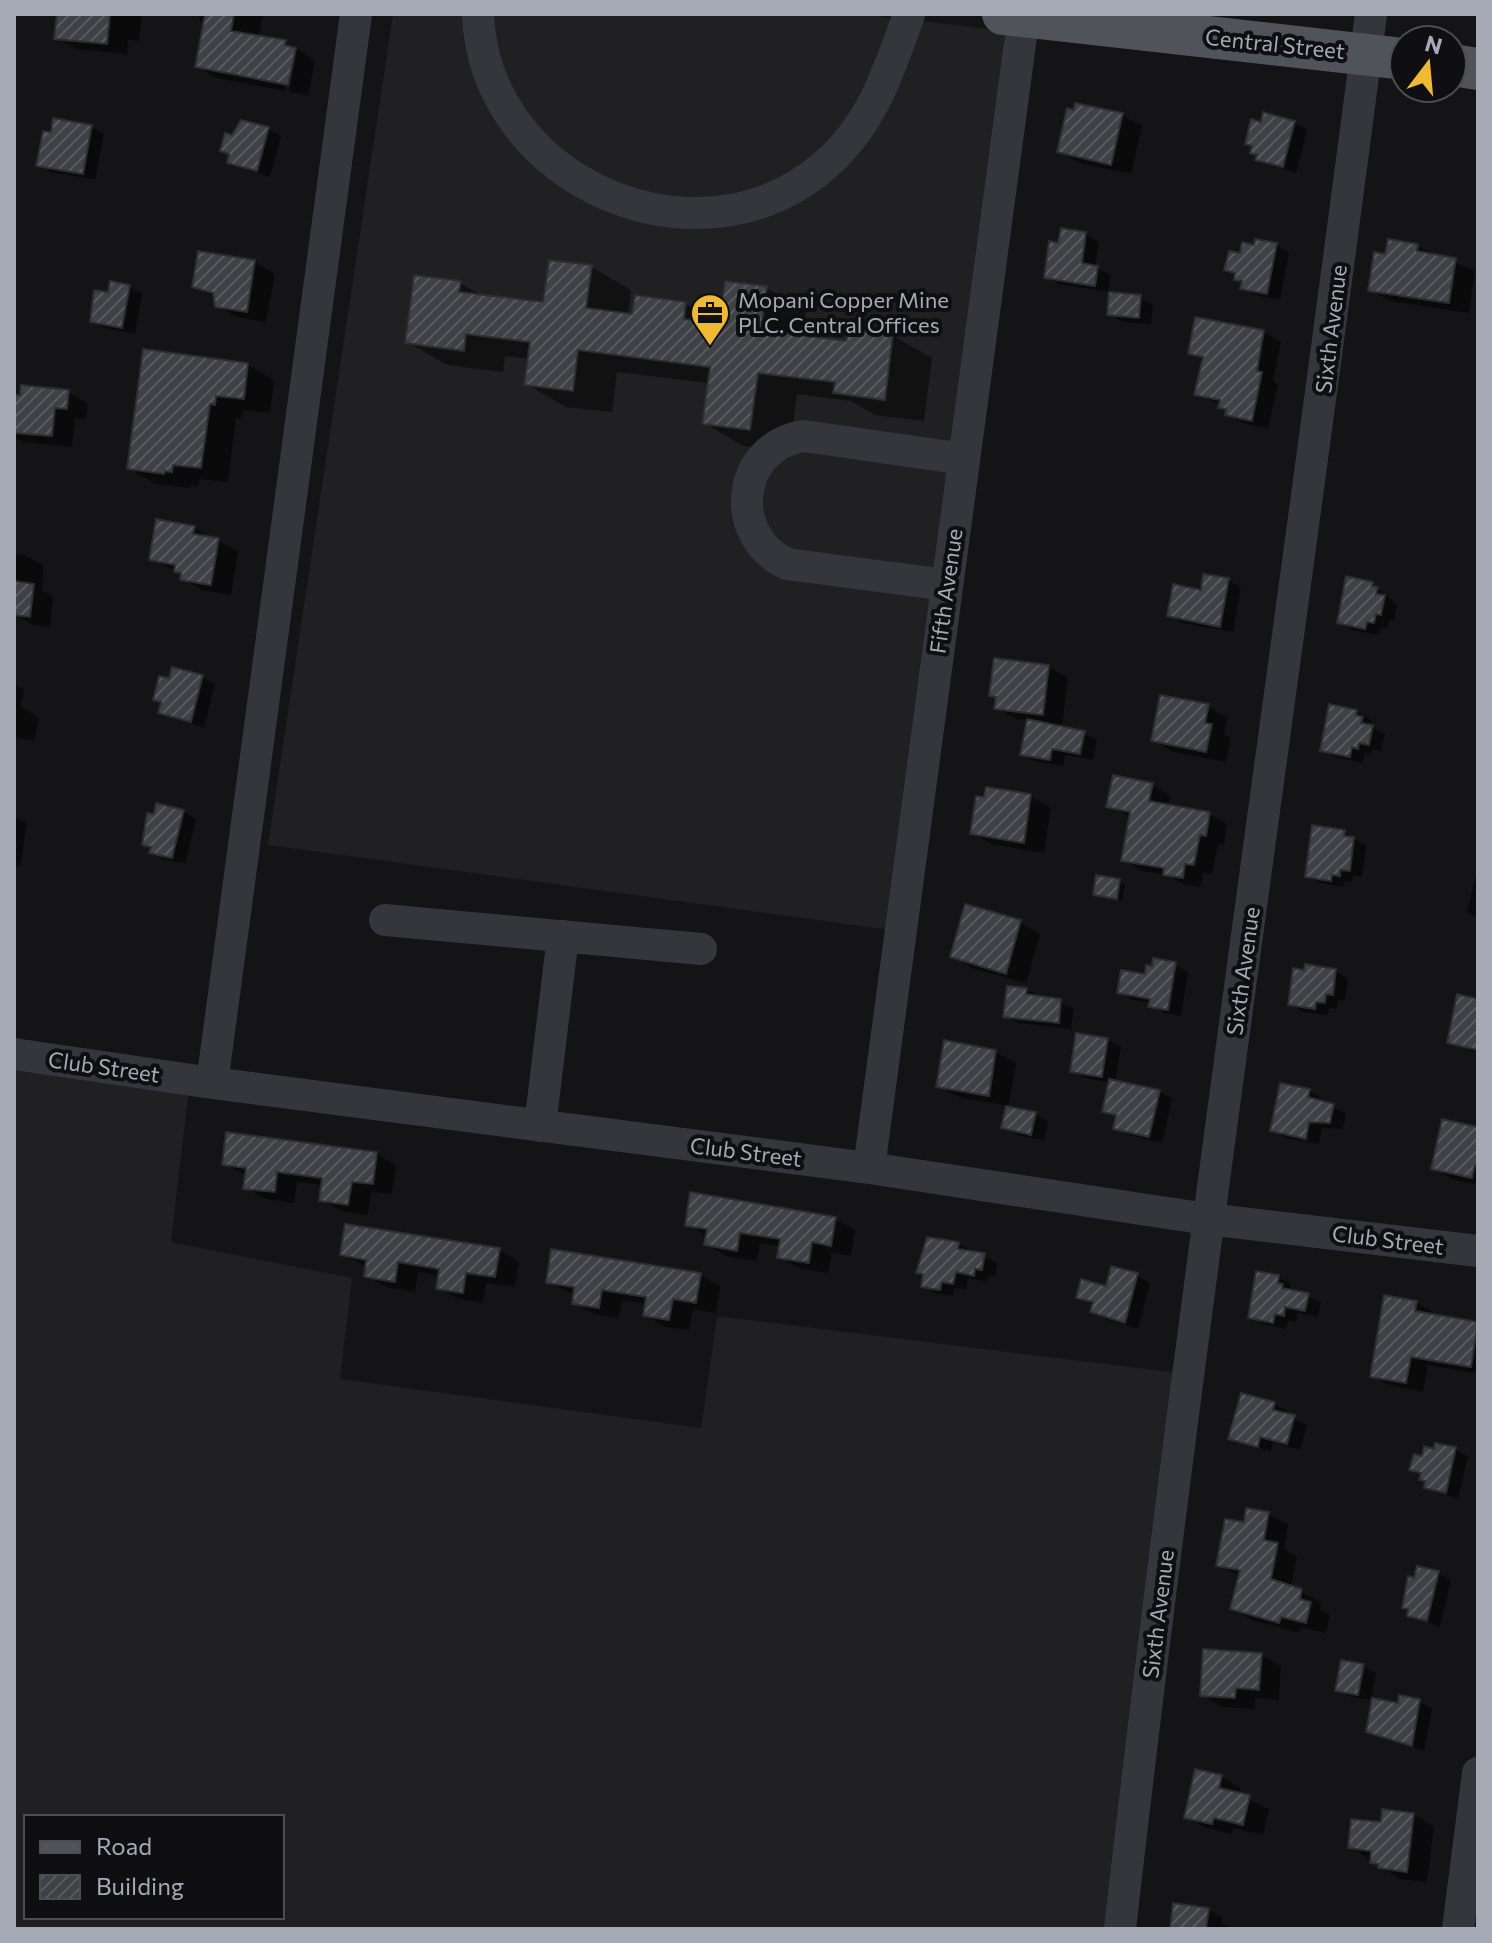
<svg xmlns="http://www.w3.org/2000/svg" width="1492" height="1943" font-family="Commissioner,sans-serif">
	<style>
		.built { fill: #202023; fill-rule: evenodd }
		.shadow { fill: #0007 }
		.building { fill: url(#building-hatch); stroke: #2e2e32; stroke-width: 2 }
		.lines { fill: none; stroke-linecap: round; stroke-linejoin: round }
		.minor { stroke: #35363b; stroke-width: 32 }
		.major { stroke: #51535a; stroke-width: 42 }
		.labels { text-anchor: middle; stroke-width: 8; stroke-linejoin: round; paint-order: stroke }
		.street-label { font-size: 22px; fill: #a6aab6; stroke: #0f0f11 }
		.poi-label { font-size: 22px; fill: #a6aab6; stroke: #0f0f11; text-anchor: start }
	</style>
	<defs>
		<pattern id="building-hatch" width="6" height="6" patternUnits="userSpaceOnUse" patternTransform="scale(2)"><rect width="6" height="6" fill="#404146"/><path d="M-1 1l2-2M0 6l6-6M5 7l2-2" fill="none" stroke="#595a5e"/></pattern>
	</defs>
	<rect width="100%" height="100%" fill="#141416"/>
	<path class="built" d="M393 14H861L1014 32 891 930 268 845Z
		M14 1065 189 1089 171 1242 352 1278 340 1379 701 1428 717 1316 1186 1374 1118 1929H14ZM26 1817H282V1917H26Z"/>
	<path class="shadow" d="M59 14H142L139 41 128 40 127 54 76 49 56 38Z
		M200 14H263L259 37 285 42 305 54 315 61 308 95 289 92 297 49H293L285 91 217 78 197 66 206 24 199 20Z
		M1122 115 1142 126 1131 174 1079 163 1059 151Z
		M1294 122 1307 130 1296 173 1258 159 1254 147 1248 143 1262 124Z
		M91 127 104 134 95 180 51 172 39 165Z
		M268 129 281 136 270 177 229 162 231 156 222 150 234 137Z
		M1062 231 1086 234 1099 242 1095 267 1111 275 1108 292 1059 284 1046 277Z
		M1276 245 1289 253 1280 300 1255 295 1243 288 1237 275 1226 269 1255 247Z
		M1417 246 1475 271 1469 313 1390 301 1370 290 1387 256Z
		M199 253 255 262 275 274 266 322 237 317 217 306 216 298 194 286Z
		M550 262 592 267 631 290 628 315 634 316 636 298 686 304 721 324 766 288 806 310 802 338 847 343 892 335 932 358 924 421 875 415 851 401 797 394 789 451 743 446 704 423 709 383 617 372 612 412 566 407 526 384 530 359 505 356 503 372 447 365 407 342 460 283 485 297 544 304Z
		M129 286 142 294 135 334 105 328 92 321 110 295Z
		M1140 297 1153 305 1151 324 1122 322 1109 314Z
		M1196 320 1264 332 1281 342 1273 381 1278 384 1268 429 1244 423 1227 414 1221 405 1197 394 1204 361 1190 353Z
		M248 365 274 380 270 413 243 410 241 419 236 418 228 482 199 479 198 486 191 485V488L155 484 129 468Z
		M68 392 88 404 86 419 75 418 72 447 23 442 14 437V397Z
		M194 528 238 551 231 595 202 590 182 579 183 575 152 559Z
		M14 553 24 555 44 566 42 590 53 597 50 627 33 625 14 614Z
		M1228 580 1241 587 1233 632 1182 623 1169 615 1202 592Z
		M1372 583 1397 605 1394 621 1389 620 1387 629 1380 628 1378 635 1352 630 1339 622Z
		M1048 667 1068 678 1062 728 1084 733 1097 740 1093 760 1065 755 1063 766 1035 761 1022 754 1028 721 1016 719 997 708 998 699 991 695Z
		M202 677 215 684 204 728 160 712 163 703 155 699Z
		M14 684 24 690 21 707 39 718 34 741 14 737Z
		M1208 706 1228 718 1224 734 1231 738 1226 762 1173 752 1153 740Z
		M1330 706 1357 712 1370 719 1374 728 1385 734 1381 751 1372 749 1371 755 1365 753 1363 763 1335 757 1322 750Z
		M1152 785 1170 795 1168 806 1209 814 1227 824 1224 845 1218 844 1212 874 1203 873 1201 887 1183 884 1168 875 1141 871 1123 860 1131 817 1109 806Z
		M987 789 1031 796 1051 808 1044 853 992 844 972 833Z
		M184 812 196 819 185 864 164 859 145 844Z
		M14 816 27 823 20 867 14 865Z
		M1344 832 1366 846 1362 877 1353 876 1352 882 1345 881 1344 887 1320 883 1307 876Z
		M1478 867V918L1467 912Z
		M1120 881 1125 885 1122 901 1095 894Z
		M1020 922 1040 934 1026 983 972 968 952 956Z
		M1175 964 1188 972 1181 1016 1164 1013 1151 1003 1133 1000 1120 992 1146 977 1154 968Z
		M1335 971 1348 978 1345 1001 1338 1000 1337 1009 1329 1008 1328 1015 1303 1012 1290 1004Z
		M1026 990 1074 1008 1071 1029 1018 1023 1005 1016Z
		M1478 1001V1053L1449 1042Z
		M1078 1035 1108 1040 1121 1047 1115 1082 1159 1091 1172 1099 1162 1143 1129 1135 1116 1128 1118 1118 1104 1111 1111 1083 1085 1078 1072 1071Z
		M946 1042 996 1052 1016 1063 1008 1109 1035 1114 1048 1122 1044 1141 1017 1135 1004 1127 1008 1106 958 1097 938 1086Z
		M1309 1091 1322 1099 1321 1102 1346 1113 1343 1129 1322 1128 1319 1144 1285 1138 1272 1130Z
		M1478 1129V1185L1454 1180 1434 1168Z
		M376 1154 396 1165 392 1194 371 1192 368 1215 341 1211 321 1200 323 1185 297 1182 294 1203 265 1199 245 1187 247 1176 224 1164Z
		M835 1219 855 1230 851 1256 832 1252 828 1273 799 1268 779 1257 781 1246 760 1243 757 1261 726 1256 706 1244 708 1237 687 1224Z
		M958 1244 997 1263 995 1276 988 1275 987 1282 968 1278 966 1290 954 1288 953 1296 936 1293 923 1286 925 1276 918 1272Z
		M499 1250 519 1262 515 1287 486 1283 483 1303 458 1299 438 1287 440 1276 418 1272 415 1292 386 1287 366 1276 367 1267 342 1254Z
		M700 1275 720 1286 716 1313 693 1309 689 1330 665 1327 645 1315 647 1304 622 1300 619 1318 594 1314 574 1303 575 1295 548 1282Z
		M1137 1275 1150 1283 1138 1329 1105 1319 1092 1311 1094 1305 1079 1297Z
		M1278 1277 1291 1284 1290 1291 1321 1302 1318 1317 1298 1313 1296 1322 1288 1320 1286 1329 1263 1324 1250 1317Z
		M1416 1303 1433 1312 1432 1316 1478 1324V1374L1428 1365 1423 1392 1389 1385 1372 1376Z
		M1274 1404 1287 1411 1286 1415 1307 1425 1300 1450 1273 1442 1271 1452 1231 1438Z
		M1455 1449 1468 1457 1458 1499 1426 1487 1422 1476 1411 1469 1436 1451Z
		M1268 1514 1288 1525 1284 1549 1297 1557 1291 1587 1321 1602 1320 1609 1330 1615 1326 1633 1301 1627 1299 1633 1252 1620 1233 1608 1240 1576 1218 1564 1246 1525Z
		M1438 1573 1451 1580 1440 1627 1409 1615 1416 1580Z
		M1261 1655 1281 1666 1279 1700 1255 1698V1709L1222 1707 1203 1695Z
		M1363 1666 1376 1673 1371 1700 1399 1705 1419 1701 1432 1709 1424 1751 1369 1731 1374 1701 1350 1697 1338 1690Z
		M1221 1777 1241 1788 1239 1795 1269 1809 1263 1835 1233 1828 1232 1834 1206 1828 1186 1817Z
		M1414 1815 1434 1827 1427 1882 1400 1879 1350 1847 1382 1825Z
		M1175 1905 1209 1910 1222 1917 1221 1923 1237 1929H1172Z"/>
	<path class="building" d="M57 14H110L107 44 54 39Z
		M205 14H234L231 31 286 40 285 45 296 48 288 85 195 67Z
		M1075 103 1123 113 1111 165 1057 152 1067 108 1074 110Z
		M1263 112 1295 121 1283 167 1255 160 1257 155 1250 153 1252 146 1245 144 1251 119 1261 122Z
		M53 118 92 125 83 174 36 166 43 131 51 132Z
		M241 120 269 127 257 171 227 163 229 154 220 151 225 133 232 135Z
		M1061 228 1086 232 1082 263 1098 266 1095 286 1044 278 1049 241 1058 243Z
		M1255 239 1277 243 1267 294 1240 289 1242 281 1234 280 1235 273 1224 270 1229 251 1240 253 1242 242 1254 245Z
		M1388 239 1418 244 1417 251 1456 258 1449 303 1368 291 1374 252 1385 254Z
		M198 251 255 260 247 312 215 307 213 293 192 287Z
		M549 260 592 265 586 308 632 314 635 295 686 302 684 319 719 323 725 281 767 286 761 330 846 341 848 328 893 333 885 400 833 393 835 382 758 373 750 430 702 424 710 367 578 350 573 391 524 385 530 342 466 334 464 351 405 343 414 275 461 281 459 292 543 302Z
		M110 281 130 285 122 328 90 322 94 290 108 292Z
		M1109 292 1141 295 1139 318 1107 315Z
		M1195 317 1264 330 1257 371 1262 372 1252 421 1225 415 1226 409 1218 408 1220 400 1194 395 1203 357 1188 354Z
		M143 349 248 363 244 399 216 396 215 405 210 404 201 468 173 465 172 472 165 471 164 474 127 469Z
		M21 385 69 390 67 409 55 408 52 436 14 433V395H20Z
		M156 519 195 526 193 534 219 538 211 585 180 580 181 573 174 572 175 565 149 560Z
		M1203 574 1229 578 1220 627 1167 616 1173 584 1201 590Z
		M1346 576 1373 582 1372 586 1378 587 1376 594 1385 595 1381 615 1376 614 1374 623 1367 622 1365 629 1337 623Z
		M14 581 34 584 30 617 14 615Z
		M994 658 1049 665 1043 715 994 709 996 697 989 696Z
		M172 667 203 675 191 722 158 713 161 702 153 700 159 676 169 678Z
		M1160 695 1209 704 1205 723 1212 724 1206 752 1151 741Z
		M1329 704 1357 710 1356 715 1363 717 1361 723 1373 725 1369 745 1359 743 1358 749 1352 747 1350 757 1320 751Z
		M1027 719 1085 731 1080 754 1052 749 1050 760 1020 755Z
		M1113 775 1153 783 1149 801 1210 812 1206 836 1200 835 1194 865 1185 864 1183 878 1163 875 1164 868 1121 861 1130 812 1106 807Z
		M986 787 1031 794 1024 843 970 834 976 796 984 797Z
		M156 803 184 810 172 858 149 853 151 847 142 845 147 813 154 814Z
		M1312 825 1345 830 1344 836 1354 837 1350 871 1340 870V876L1332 875 1331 881 1305 877Z
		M1096 875 1120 879 1117 899 1093 895Z
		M965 904 1021 920 1006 974 950 957Z
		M1153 958 1176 962 1168 1010 1148 1007 1150 999 1117 993 1121 970 1145 974 1146 965 1152 966Z
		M1305 964 1336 969 1333 995 1326 994 1325 1003 1316 1002 1315 1009 1288 1005 1293 968 1304 970Z
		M1007 986 1027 988 1026 994 1061 999 1059 1023 1003 1017Z
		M1457 994 1478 999V1050L1447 1043Z
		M1076 1033 1108 1038 1102 1077 1070 1072Z
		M944 1040 996 1050 989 1096 936 1087Z
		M1109 1079 1160 1090 1149 1137 1113 1129 1116 1115 1102 1112Z
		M1280 1083 1310 1089 1308 1097 1334 1104 1330 1123 1309 1122 1306 1139 1270 1131Z
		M1006 1106 1036 1112 1031 1135 1001 1128Z
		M1442 1119 1478 1127V1166L1475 1165 1472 1178 1431 1169Z
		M226 1132 377 1152 373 1184 352 1182 348 1205 319 1201 322 1178 277 1172 275 1192 243 1189 246 1168 222 1165Z
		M690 1192 836 1217 831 1246 812 1242 809 1263 777 1258 780 1239 740 1233 737 1251 704 1245 707 1229 685 1226Z
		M345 1224 500 1248 495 1277 466 1273 463 1293 436 1289 439 1269 398 1262 395 1282 364 1277 366 1260 340 1255Z
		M927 1237 959 1242 958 1249 985 1253 982 1270 975 1269 974 1276 956 1272 953 1284 942 1282 940 1290 921 1287 923 1274 916 1273Z
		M551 1249 701 1273 696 1303 673 1299 669 1320 643 1316 646 1297 602 1290 599 1308 572 1304 574 1287 546 1283Z
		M1111 1266 1138 1273 1125 1323 1090 1312 1093 1302 1076 1298 1081 1279 1106 1286Z
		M1256 1271 1279 1275 1278 1283 1283 1284 1282 1288 1309 1293 1305 1311 1285 1307 1284 1316 1275 1314 1273 1323 1248 1318Z
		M1384 1295 1417 1301 1415 1311 1478 1322 1471 1367 1411 1357 1406 1383 1370 1377Z
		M1241 1393 1275 1402 1273 1410 1295 1415 1287 1444 1260 1437 1258 1447 1228 1439Z
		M1435 1443 1456 1447 1446 1493 1424 1488 1425 1481 1419 1480 1421 1473 1409 1470 1414 1454 1422 1456 1424 1446 1434 1449Z
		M1246 1508 1269 1512 1264 1540 1278 1543 1271 1579 1302 1589 1300 1599 1311 1602 1306 1623 1281 1617 1279 1623 1230 1609 1240 1570 1216 1566 1225 1519 1244 1522Z
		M1417 1566 1439 1571 1427 1621 1407 1616 1408 1609 1402 1608 1408 1576 1414 1578Z
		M1203 1649 1262 1653 1259 1690 1236 1688 1235 1698 1200 1696Z
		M1341 1660 1364 1664 1358 1695 1335 1691Z
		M1399 1695 1420 1699 1412 1746 1366 1732 1372 1698 1398 1703Z
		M1195 1769 1222 1775 1219 1788 1250 1795 1243 1825 1214 1818 1212 1824 1184 1818Z
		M1382 1809 1414 1813 1407 1872 1378 1868V1864L1370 1863 1371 1851 1348 1848 1351 1819 1381 1822Z
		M1173 1903 1209 1908 1206 1929H1170Z"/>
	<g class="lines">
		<path class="minor" d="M478 14C484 182 697 275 824 166 872 125 889 71 909 14
			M946 585 787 564C727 536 736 446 804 436L964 459
			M385 920 701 949
			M14 1054 212 1083 869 1168 1207 1219 1478 1251
			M212 1083 356 14
			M540 1126 563 936
			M869 1168 1024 14
			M1120 1929C1193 1289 1289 653 1371 14
			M1458 1929 1478 1773"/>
		<path class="major" d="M1003 14 1404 59
			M1452 65 1478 69"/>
	</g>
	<defs>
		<symbol id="office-pin" viewBox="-11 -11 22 30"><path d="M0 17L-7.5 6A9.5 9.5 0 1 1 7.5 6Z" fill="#efb933" stroke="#0f0f11"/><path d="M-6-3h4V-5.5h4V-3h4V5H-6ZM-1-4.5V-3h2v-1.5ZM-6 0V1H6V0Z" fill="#111"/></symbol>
	</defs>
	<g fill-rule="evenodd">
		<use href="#office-pin" x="688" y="291" width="44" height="60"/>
	</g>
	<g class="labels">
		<g class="street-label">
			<text transform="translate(1275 44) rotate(6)" y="8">Central Street</text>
			<text transform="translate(1331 329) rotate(-83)" y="8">Sixth Avenue</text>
			<text transform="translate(946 591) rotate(-82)" y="8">Fifth Avenue</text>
			<text transform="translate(1243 971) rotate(-82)" y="8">Sixth Avenue</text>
			<text transform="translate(104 1067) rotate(8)" y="8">Club Street</text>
			<text transform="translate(746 1152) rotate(7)" y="8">Club Street</text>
			<text transform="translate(1388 1240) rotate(7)" y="8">Club Street</text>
			<text transform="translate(1158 1614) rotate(-83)" y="8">Sixth Avenue</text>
		</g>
		<g class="poi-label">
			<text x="738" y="308">Mopani Copper Mine<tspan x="738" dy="25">PLC. Central Offices</tspan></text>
		</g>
	</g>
	<rect width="1492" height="1943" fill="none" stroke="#a6aab6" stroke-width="32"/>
	<rect x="24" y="1815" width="260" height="104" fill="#0f0f11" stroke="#4b4d53" stroke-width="2"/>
	<rect x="40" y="1841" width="40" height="12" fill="#51535a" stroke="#4b4d53" stroke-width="2"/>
	<text x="96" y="1855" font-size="24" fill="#a6aab6">Road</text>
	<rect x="40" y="1875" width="40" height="24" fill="url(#building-hatch)" stroke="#4b4d53" stroke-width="2"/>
	<text x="96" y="1895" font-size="24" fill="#a6aab6">Building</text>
	<g transform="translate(1428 64) rotate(16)"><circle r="38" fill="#0f0f11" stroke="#4b4d53" stroke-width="2"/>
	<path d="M0-6L14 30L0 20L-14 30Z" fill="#efb933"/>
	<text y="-12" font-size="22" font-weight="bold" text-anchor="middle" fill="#a6aab6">N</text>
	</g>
</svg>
